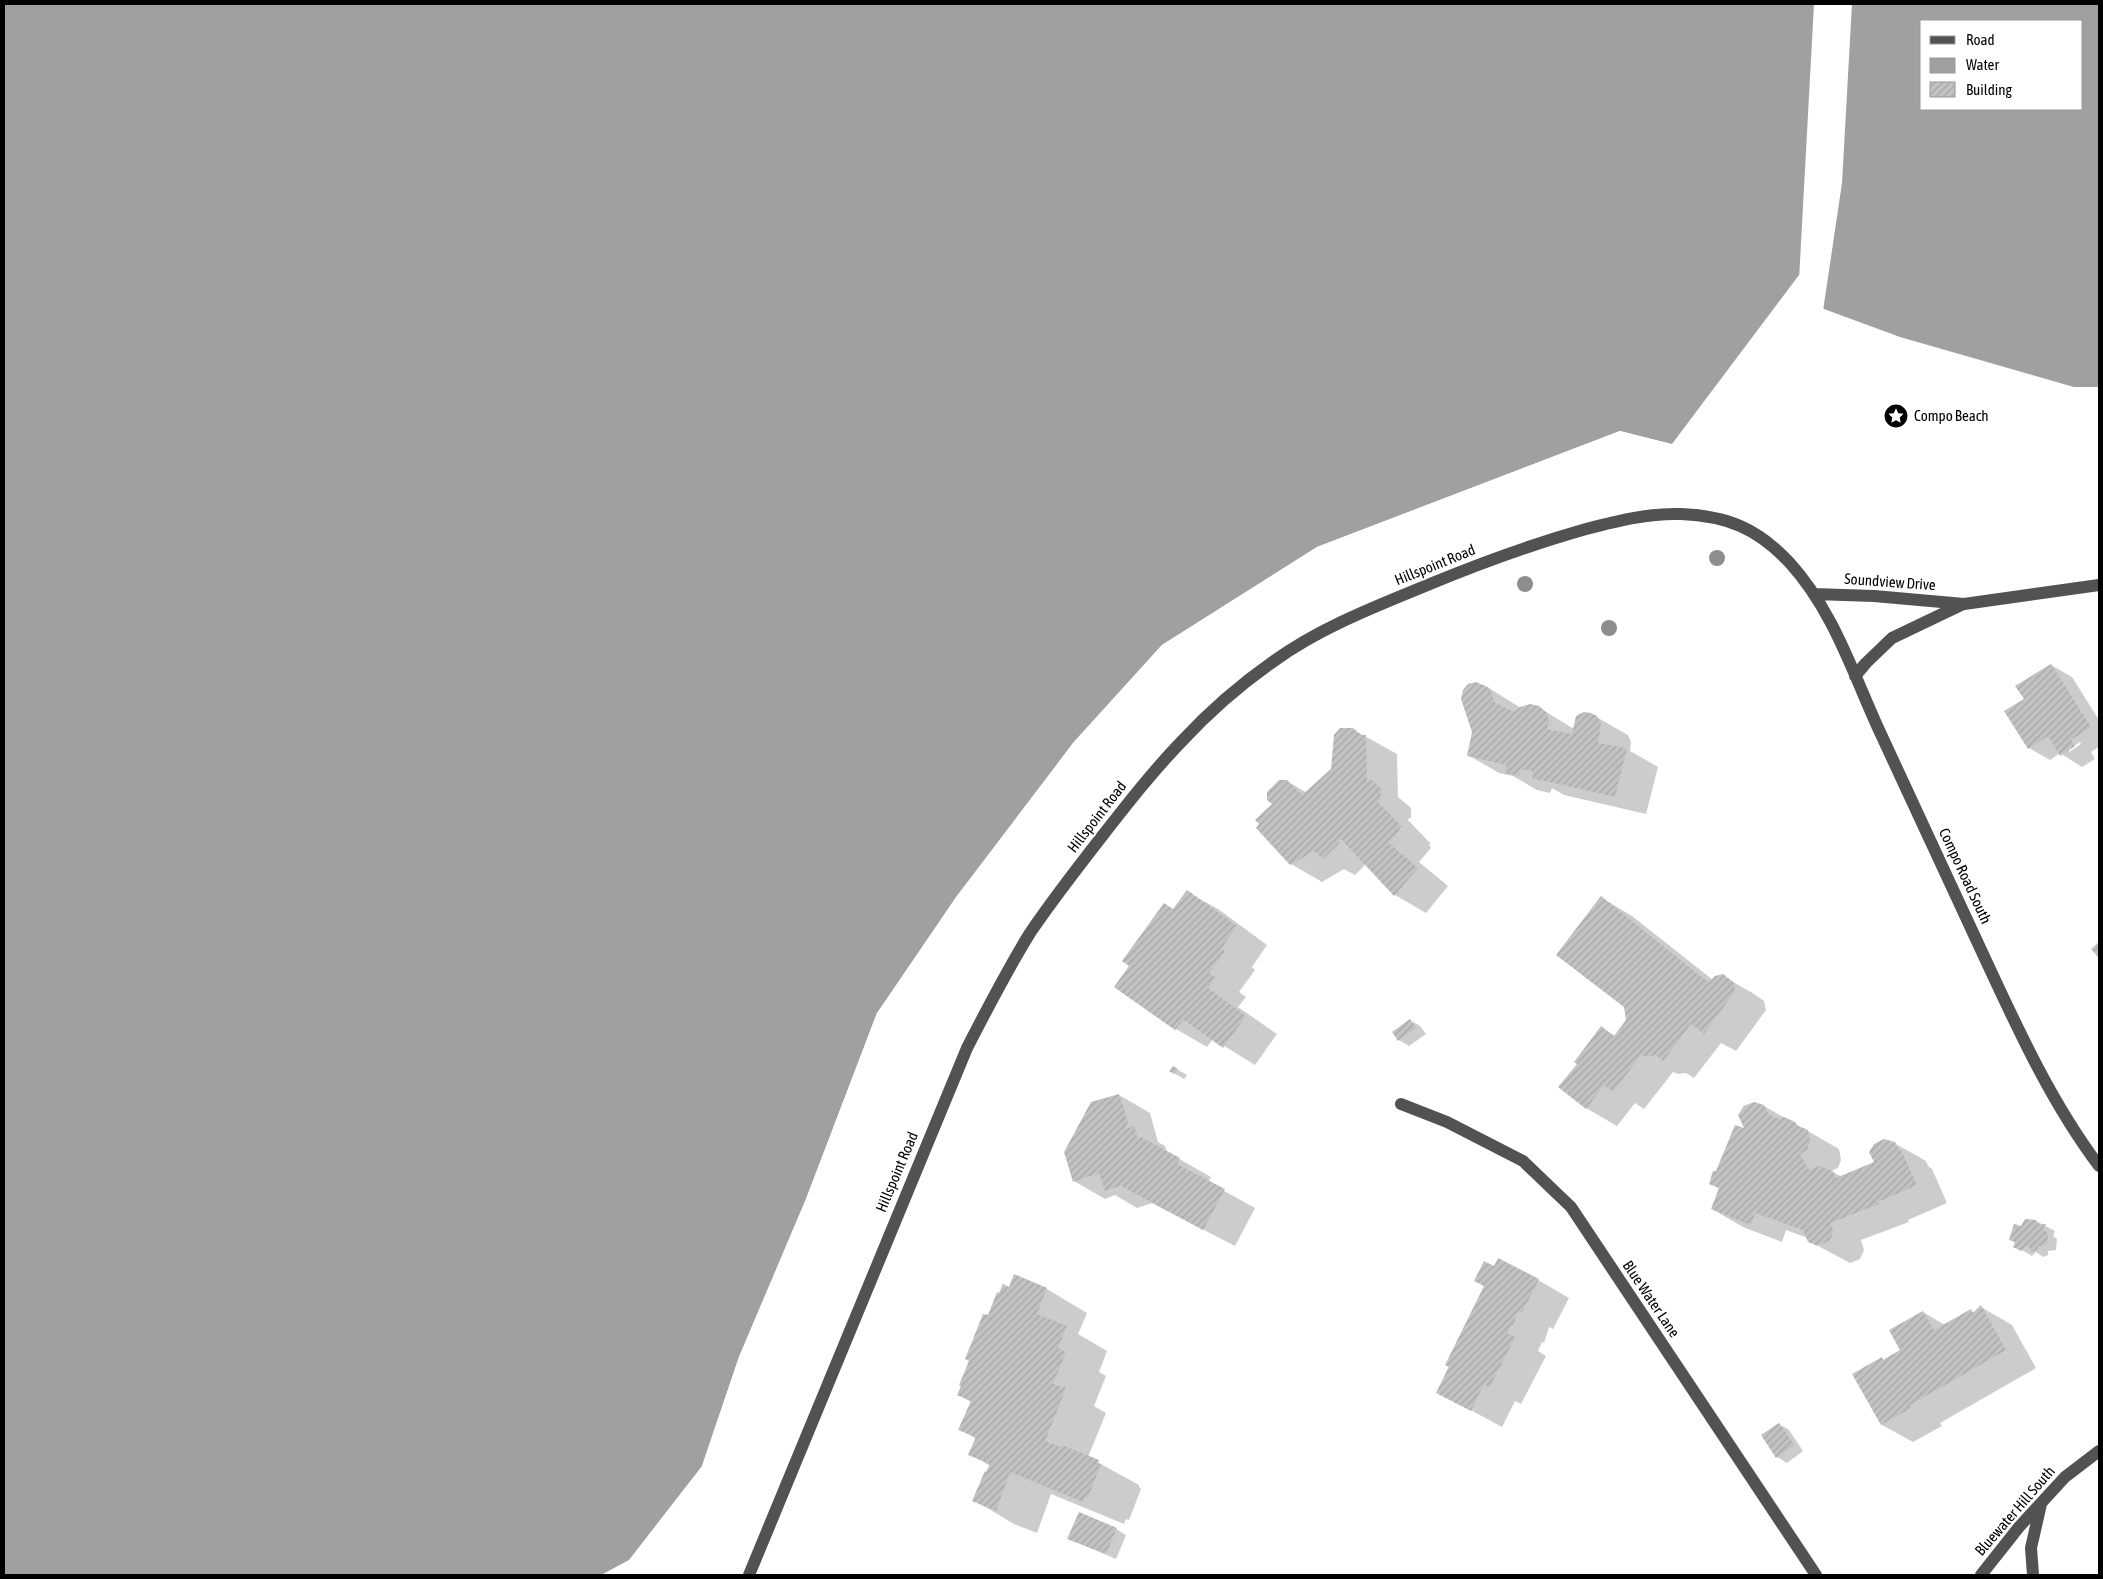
<svg xmlns="http://www.w3.org/2000/svg" width="2103" height="1579" font-family="'Asap Condensed',sans-serif">
	<style>
		.water { fill: #a0a0a0; fill-rule: evenodd }
		.pier { fill: #fff }
		.shadow { fill: #0003; fill-rule: evenodd }
		.building { fill: url(#building-hatch) }
		.lines { fill: none; stroke-linecap: round; stroke-linejoin: round }
		.minor { stroke: #525252; stroke-width: 12 }
		.tree { fill: #8d8d8d }
		.labels { text-anchor: middle; stroke-width: 4; stroke-linejoin: round; paint-order: stroke }
		.poi-label { font-size: 15px; fill: #000; stroke: #fff; text-anchor: start }
		.street-label { font-size: 15px; fill: #000; stroke: #fff }
	</style>
	<defs>
		<pattern id="building-hatch" width="6" height="6" patternUnits="userSpaceOnUse" patternTransform="scale(1.25)"><rect width="6" height="6" fill="#c2c2c2"/><path d="M-1 1l2-2M0 6l6-6M5 7l2-2" fill="none" stroke="#a5a5a5"/></pattern>
	</defs>
	<rect width="100%" height="100%" fill="#fff"/>
	<path class="water" d="M4 4H2099V387H2074L1900 337 1824 309 1799 275 1672 444 1620 431 1317 547 1162 645 1073 743 956 897 877 1013 806 1199 739 1357 702 1466 629 1560 601 1575H4ZM1922 21H2082V109H1922Z"/>
	<path class="pier" d="M1814 4H1852L1842 183 1823 311 1799 280Z
		M1620 431 1674 445 1671 447 1620 433 1318 549 1163 647 1075 745 1004 839 1073 743 1162 645 1317 547Z
		M927 944 879 1014 809 1200 742 1358 705 1463 702 1466 739 1357 806 1199 877 1013Z"/>
	<path class="shadow" d="M2051 665 2072 677 2099 720V747L2091 752 2095 759 2082 767 2060 753 2050 760 2029 748 2025 700ZM2080 742 2081 744 2069 752V749Z
		M1476 683 1484 685 1521 708 1538 707 1574 729 1591 714 1628 735 1631 742 1630 751 1658 767 1646 814 1564 795 1552 788 1550 793 1537 790 1513 776 1499 773 1468 755 1473 732Z
		M1352 729 1397 754 1398 797 1411 808V818L1407 819 1431 844H1429L1431 848 1419 862 1448 886 1426 913 1395 895 1366 864 1355 875 1344 869 1322 882 1291 864 1273 804 1287 781 1307 793 1333 769Z
		M1187 892 1218 909 1267 945 1252 967 1255 970 1239 992 1246 997 1238 1007 1277 1034 1255 1065 1213 1039 1207 1047 1176 1029 1116 986Z
		M1602 898 1632 916 1713 980 1723 976 1754 994 1764 1001 1766 1010 1736 1051 1721 1043 1694 1078 1686 1073 1678 1074 1673 1072 1644 1109 1635 1103 1617 1126 1586 1108 1579 1063 1602 1028 1615 1036 1628 1020Z
		M1410 1020 1420 1026 1426 1034 1409 1046 1399 1040Z
		M1173 1067 1187 1075 1184 1079 1170 1071Z
		M1119 1095 1150 1113 1158 1142 1165 1146 1167 1152 1211 1177 1208 1182 1255 1208 1235 1246 1152 1203 1137 1208 1115 1195 1105 1199 1074 1181Z
		M1764 1106 1839 1149 1841 1160 1838 1168 1831 1171 1842 1177 1875 1163 1894 1143 1926 1161 1928 1166 1932 1169 1947 1203 1908 1220 1909 1222 1861 1240 1864 1250 1860 1259 1850 1263 1809 1241 1808 1238 1786 1230 1782 1242 1743 1227 1712 1209 1720 1189 1710 1183Z
		M2036 1221 2055 1231 2053 1236 2057 1239 2056 1250 2048 1251V1255L2043 1257 2036 1252 2032 1256 2015 1246 2016 1243 2011 1239 2022 1228Z
		M1495 1268 1538 1280 1569 1298 1553 1329 1549 1327 1544 1343 1542 1342 1538 1351 1546 1356 1521 1404 1515 1401 1502 1427 1437 1392Z
		M1015 1276 1047 1289 1087 1313 1078 1334 1107 1351 1099 1372 1106 1376 1094 1406 1106 1413 1088 1457 1139 1485V1487L1141 1489 1129 1520 1126 1519 1124 1524 1051 1494 1037 1533 1014 1524 974 1500 990 1466 970 1454 976 1439 960 1429 971 1402 959 1395 988 1317 1000 1295 1010 1288Z
		M1981 1307 2012 1325 2036 1368 1940 1423 1942 1426 1913 1442 1882 1425V1359L1885 1361 1902 1351 1923 1312 1945 1325 1971 1311 1975 1313Z
		M1779 1424 1789 1430 1803 1451 1787 1463 1777 1457Z
		M1116 1529 1126 1535 1116 1559 1069 1539Z"/>
	<path class="building" d="M2051 664 2091 727 2071 740 2075 746 2060 756 2048 736 2028 749 2004 711 2024 699 2015 686Z
		M1476 682 1489 688 1495 703 1514 712 1520 707 1530 704 1539 706 1546 712 1549 721 1547 729 1572 734 1576 716 1584 712 1591 713 1597 716 1601 724 1598 743 1627 748 1615 797 1532 778 1533 771 1521 769 1519 776 1505 773 1507 765 1467 756 1472 732 1461 699 1463 690 1468 684Z
		M1340 728H1353L1361 735H1366L1367 781 1372 780 1381 789 1380 800 1377 801 1402 827H1399L1400 830 1389 843 1418 868 1394 896 1341 839 1338 841 1340 843 1323 859 1314 851 1290 865 1256 828 1259 824 1255 820 1272 804 1267 800V792L1279 780H1287L1302 795 1331 769 1334 735Z
		M1187 890 1237 926 1223 946 1222 948 1225 951 1209 973 1216 978 1208 988 1246 1016 1223 1048 1184 1020 1175 1030 1114 987 1129 966 1122 961 1164 903 1173 909Z
		M1601 896 1709 983 1715 976 1723 974 1733 982 1735 991 1704 1034 1691 1024 1663 1061 1656 1055 1645 1057 1642 1054 1613 1092 1604 1085 1586 1109 1558 1087 1577 1064 1574 1062 1601 1026 1614 1036 1626 1020 1624 1007 1556 955Z
		M2099 942V958L2091 949Z
		M1410 1019 1416 1028 1398 1041 1392 1032Z
		M1173 1066 1178 1069 1174 1074 1169 1071Z
		M1119 1094 1128 1122 1125 1129 1134 1126 1138 1139 1141 1137 1180 1158 1177 1164 1225 1189 1203 1230 1123 1187 1122 1185 1105 1191 1099 1173 1073 1182 1064 1152 1091 1102Z
		M1754 1102 1764 1105 1769 1115 1779 1119 1784 1117 1795 1122 1798 1126 1808 1130 1810 1141 1807 1150 1800 1154 1809 1170 1820 1166 1833 1171 1836 1178 1874 1162 1869 1152 1874 1144 1884 1139 1895 1142 1899 1151 1901 1150 1917 1185 1878 1202 1879 1204 1830 1223 1834 1231 1829 1241 1818 1246 1808 1242 1803 1230 1755 1213 1751 1225 1711 1209 1719 1188 1709 1184 1713 1171H1716L1735 1125 1744 1128 1738 1115 1744 1106Z
		M2025 1219 2036 1220 2038 1224H2046L2043 1229 2048 1233 2047 1245 2038 1246V1249L2032 1252 2027 1245 2021 1251 2013 1247 2015 1242 2009 1240 2014 1224 2021 1226Z
		M1498 1258 1539 1279 1522 1313 1518 1311 1513 1326 1511 1325 1507 1333 1515 1337 1489 1388 1484 1384 1471 1411 1436 1393 1449 1367 1445 1365 1484 1286 1474 1281 1484 1261 1494 1266Z
		M1014 1274 1047 1288 1037 1314 1067 1326 1058 1348 1066 1352 1053 1384 1066 1388 1045 1441 1061 1447 1062 1445 1099 1460 1098 1463 1101 1464 1088 1498 1085 1497 1083 1502 1010 1472 996 1511 972 1501 985 1471 986 1472 990 1464 968 1455 976 1437 958 1430 971 1401 957 1395 961 1386 959 1385 969 1361 965 1359 983 1314 988 1315 997 1292 999 1293 1003 1284 1009 1287Z
		M1981 1305 2006 1350 1910 1405 1911 1408 1881 1425 1852 1374 1882 1357 1883 1360 1900 1350 1889 1330 1923 1311 1934 1330 1971 1309 1973 1313Z
		M1779 1423 1794 1445 1776 1458 1761 1435Z
		M1079 1512 1117 1528 1106 1554 1067 1539Z"/>
	<g class="lines">
		<path class="minor" d="M1814 594 1874 596 1964 604 2099 585
			M1855 676 1866 663 1892 638 1961 605
			M1401 1104 1447 1122 1523 1161 1571 1207 1816 1575
			M749 1575 967 1048C987 1009 1007 970 1030 933 1053 899 1078 867 1103 835 1128 803 1153 771 1182 741 1209 712 1241 684 1274 661 1321 627 1377 606 1430 584 1481 563 1533 544 1586 529 1617 521 1649 513 1681 514 1727 516 1757 528 1789 562 1833 610 1852 671 1879 730 1913 804 1948 878 1982 952 2016 1025 2050 1101 2099 1166
			M1981 1575 2019 1527 2065 1477 2099 1451
			M2033 1575 2031 1548 2041 1504"/>
	</g>
	<g class="tree">
		<circle cx="1717" cy="558" r="8"/>
		<circle cx="1525" cy="584" r="8"/>
		<circle cx="1609" cy="628" r="8"/>
	</g>
	<defs>
		<symbol id="sight-disc" viewBox="-11 -11 22 22"><circle r="9.5" fill="#000" stroke="#fff"/><path d="M0-6L1.8-2.2L6-1.7L2.9 1.2L3.7 5.4L0 3.3L-3.7 5.4L-2.9 1.2L-6-1.7L-1.8-2.2Z" fill="#fff"/></symbol>
	</defs>
	<g fill-rule="evenodd">
		<use href="#sight-disc" x="1882" y="402" width="28" height="28"/>
	</g>
	<g class="labels">
		<g class="poi-label">
			<text x="1914" y="421">Compo Beach</text>
		</g>
		<g class="street-label">
			<text transform="translate(1435 565) rotate(-22)" y="5">Hillspoint Road</text>
			<text transform="translate(1890 582) rotate(4)" y="5">Soundview Drive</text>
			<text transform="translate(1097 817) rotate(-52)" y="5">Hillspoint Road</text>
			<text transform="translate(1965 876) rotate(65)" y="5">Compo Road South</text>
			<text transform="translate(897 1172) rotate(-67)" y="5">Hillspoint Road</text>
			<text transform="translate(1651 1299) rotate(56)" y="5">Blue Water Lane</text>
			<text transform="translate(2015 1511) rotate(-49)" y="5">Bluewater Hill South</text>
		</g>
	</g>
	<rect width="2103" height="1579" fill="none" stroke="#000000" stroke-width="10"/>
	<rect x="1920" y="20" width="162" height="90" fill="#ffffff" stroke="#999999"/>
	<rect x="1930" y="36" width="25" height="8" fill="#525252" stroke="#999999"/>
	<text x="1966" y="45" font-size="15" fill="#000000">Road</text>
	<rect x="1930" y="58" width="25" height="15" fill="#a0a0a0" stroke="#999999"/>
	<text x="1966" y="70" font-size="15" fill="#000000">Water</text>
	<rect x="1930" y="82" width="25" height="15" fill="url(#building-hatch)" stroke="#999999"/>
	<text x="1966" y="95" font-size="15" fill="#000000">Building</text>
</svg>
